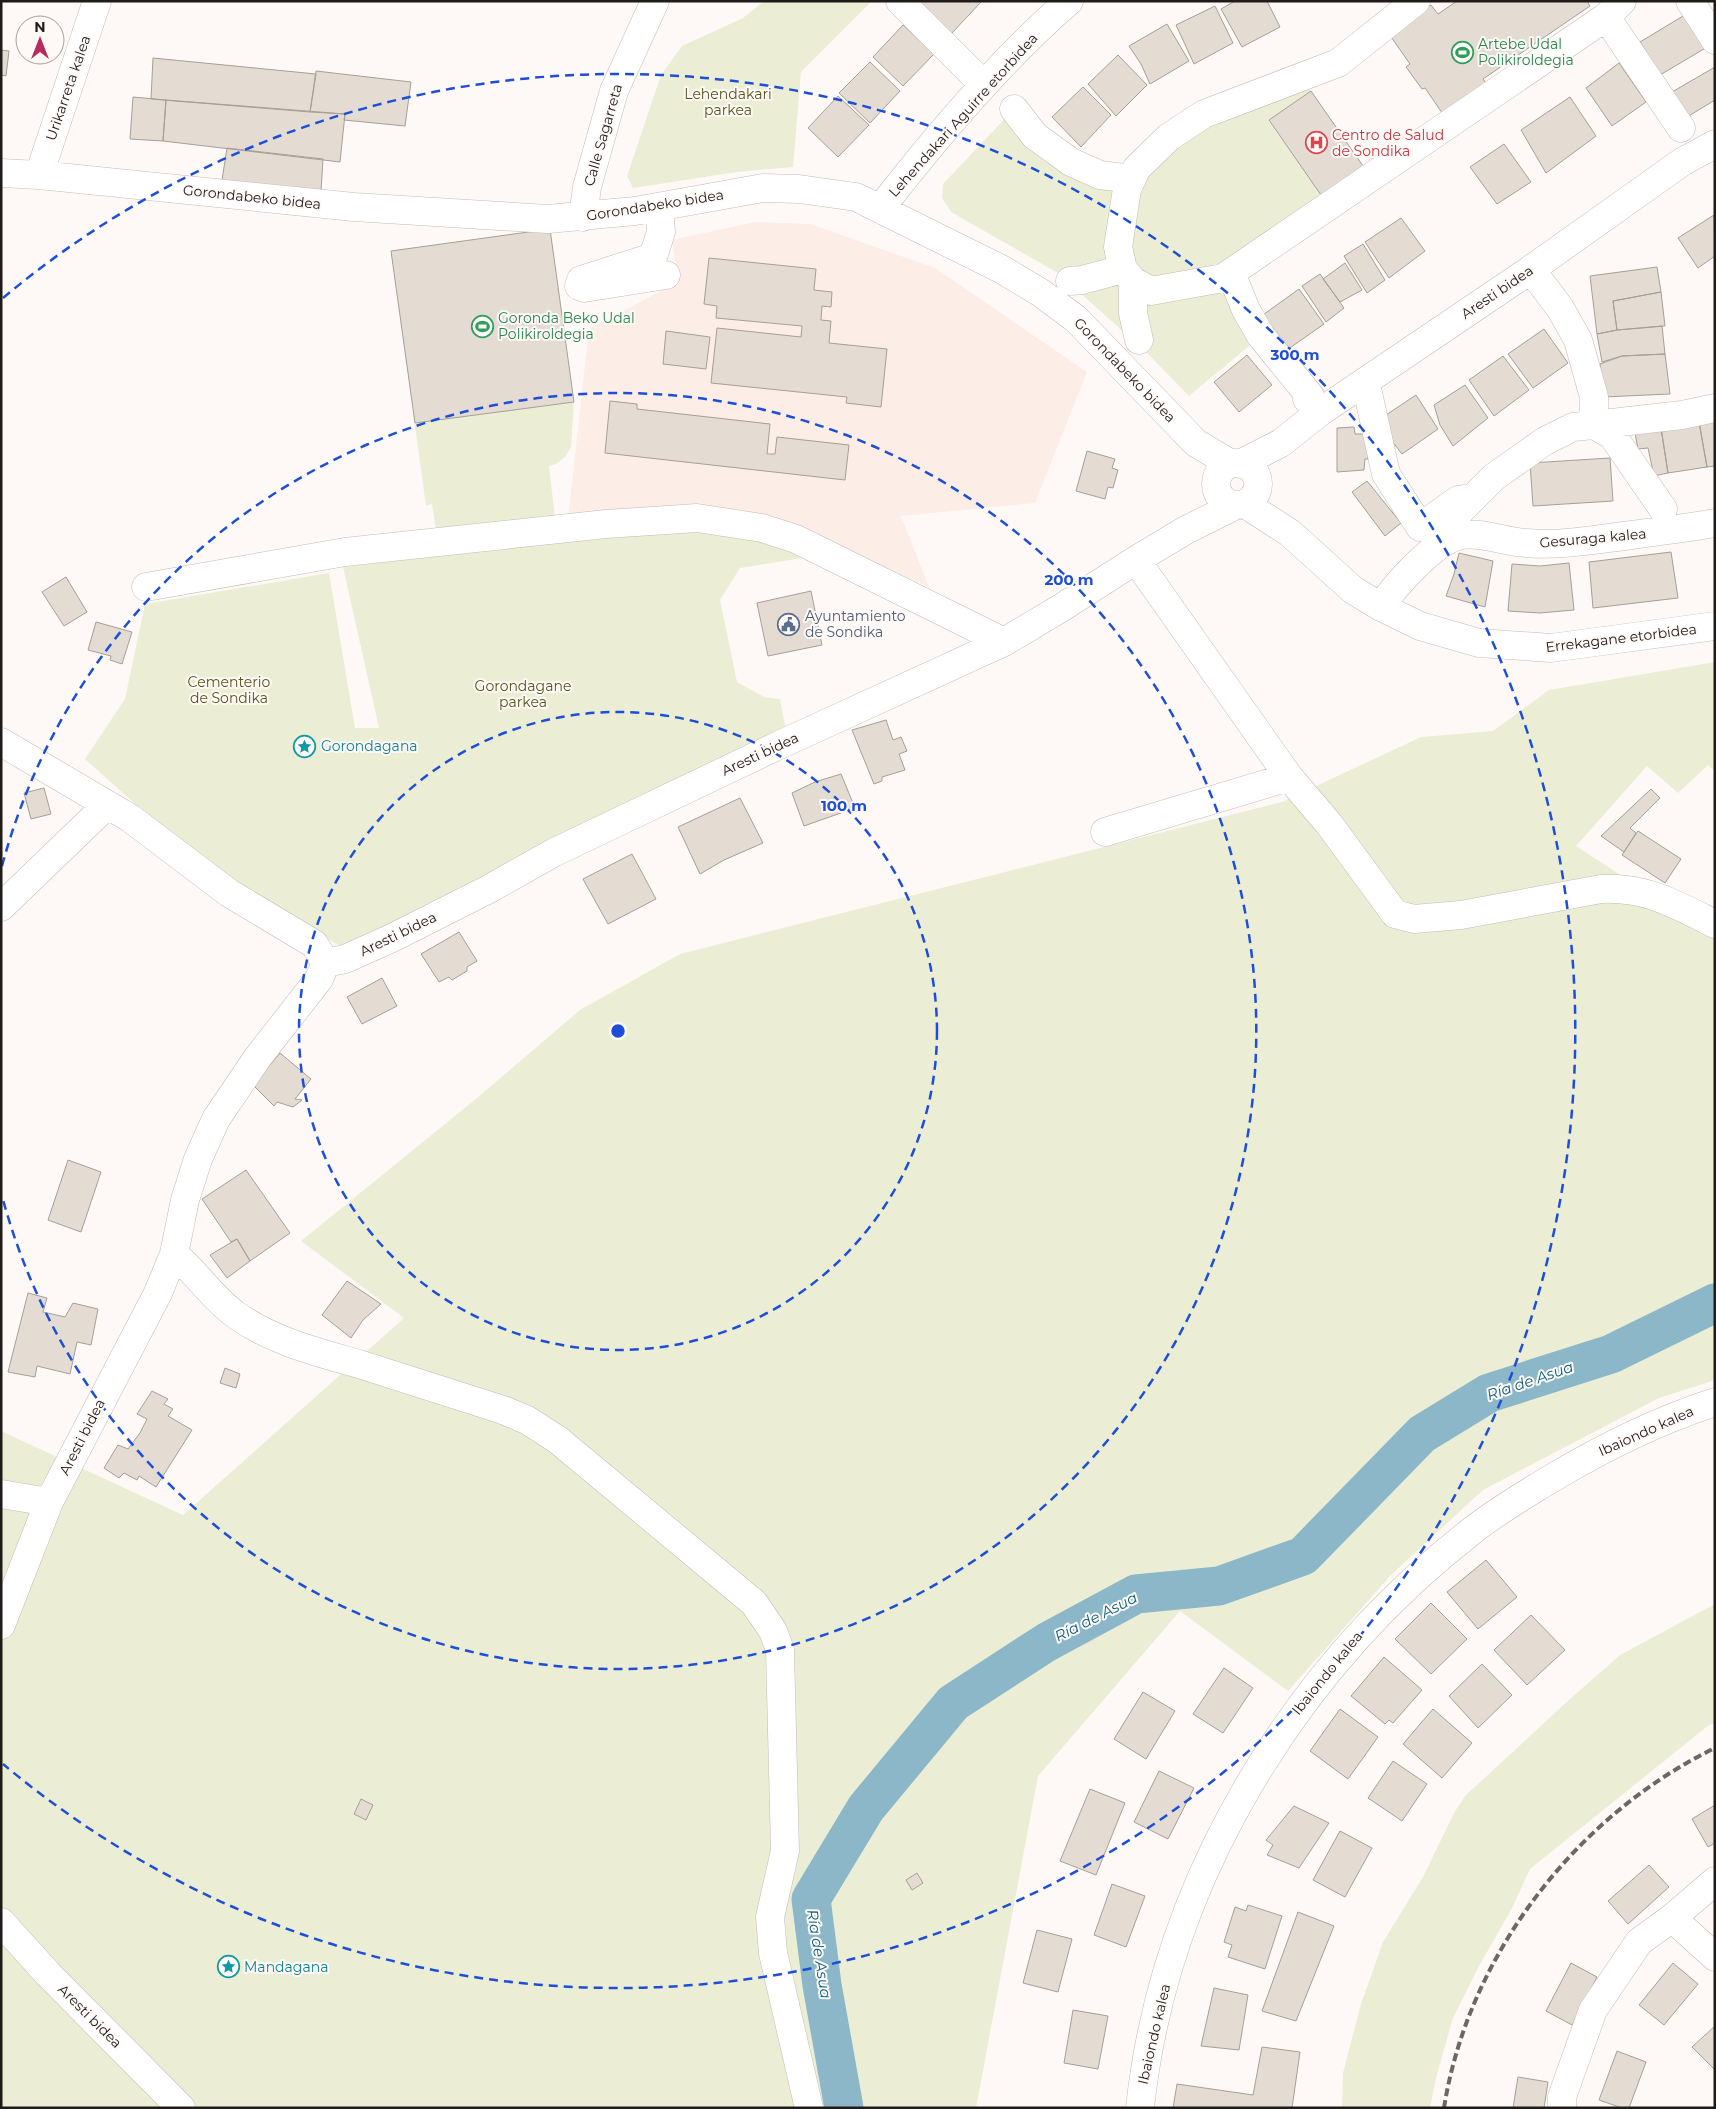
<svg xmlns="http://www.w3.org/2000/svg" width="1716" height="2109" font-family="Montserrat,sans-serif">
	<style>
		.built { fill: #fdede7 }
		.green { fill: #ebeed4 }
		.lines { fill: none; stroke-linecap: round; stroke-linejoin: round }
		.river { stroke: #8bb7c9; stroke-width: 39 }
		.building { fill: #e4dcd3; stroke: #a69f97 }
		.minor-casing { stroke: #c5bab6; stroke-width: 29 }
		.minor { stroke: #fff; stroke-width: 28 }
		.rail { stroke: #6c6765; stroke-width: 4; stroke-dasharray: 8 4; stroke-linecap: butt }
		.ring { fill: none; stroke: #1d4ed8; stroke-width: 2.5; stroke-dasharray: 9 6 }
		.labels { text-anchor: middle; stroke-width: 4; stroke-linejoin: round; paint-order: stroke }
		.leisure-label { font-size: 14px; fill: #27864d; stroke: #fef9f7; text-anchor: start }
		.street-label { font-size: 14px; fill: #1f1b19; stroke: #fef9f7 }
		.park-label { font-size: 14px; fill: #555719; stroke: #fef9f7 }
		.health-label { font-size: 14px; fill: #be3a42; stroke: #fef9f7; text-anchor: start }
		.service-label { font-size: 14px; fill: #4e5e75; stroke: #fef9f7; text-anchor: start }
		.culture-label { font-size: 14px; fill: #0d838f; stroke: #fef9f7; text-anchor: start }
		.water-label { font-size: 15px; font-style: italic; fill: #0b617a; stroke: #fef9f7 }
		.centre { fill: #1d4ed8; stroke: #fef9f7; stroke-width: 2.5 }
		.ring-label { font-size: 15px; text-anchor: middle; font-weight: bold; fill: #1d4ed8; stroke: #fef9f7; stroke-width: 4; stroke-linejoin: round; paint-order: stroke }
	</style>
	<rect width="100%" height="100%" fill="#fef9f7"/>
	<path class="built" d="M755 222 810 224 935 268 1087 372 1035 503 901 516 929 587 799 530 568 519 589 329 678 282 672 240Z"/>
	<path class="green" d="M764 1H872L801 72 793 167 737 172 633 188 627 176 661 75 682 46 743 18Z
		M1297 79 1311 91 1269 121 1321 195 1223 278 1261 336 1189 396 1147 353 1058 273 951 212 942 198 943 184 1014 109 1035 136 1132 179 1169 137Z
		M550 229 574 402 571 447 565 457 556 464 549 466 555 518 437 536 432 504 426 506 391 251Z
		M699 527 777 540 809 557 740 568 720 600 737 682 764 697 780 699 785 726 346 949 219 879 85 759 125 699 145 604 329 573 355 728H379L343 567Z
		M1715 662V771L1708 765 1678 793 1647 766 1576 846 1636 885 1715 914V1380L1659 1398 1483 1490 1390 1576 1288 1691 1180 1611 1038 1776 976 2108H1V1431L183 1515 404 1318 301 1241 477 1098 580 1010 680 954 1282 802 1421 737 1493 731 1549 690Z
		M1715 1604V1723L1709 1725 1530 1869 1511 1910 1479 1966 1453 2018 1436 2078 1430 2108H1342L1343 2073 1361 2004 1383 1942 1423 1877 1454 1813 1465 1796 1570 1699 1620 1655Z"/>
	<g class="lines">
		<path class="river" d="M844 2108 822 1985 811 1899 866 1808 953 1703 1047 1642 1136 1594 1219 1586 1303 1556 1422 1434 1489 1393 1611 1354 1715 1303"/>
	</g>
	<path class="building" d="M923 1H981V2L951 34 921 4Z
		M1235 1H1267L1280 27 1242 47 1221 9Z
		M1457 1H1587L1590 6 1483 79 1491 90 1447 120 1425 88 1422 89 1406 67 1410 64 1389 34 1431 5 1438 14Z
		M1215 6 1233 43 1194 64 1176 25Z
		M1688 13 1709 46 1660 75 1640 42Z
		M1167 24 1189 61 1150 84 1141 64 1129 46Z
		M903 25 934 54 903 86 873 57Z
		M1 50 9 51 6 76 1 75Z
		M1118 55 1147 85 1116 116 1088 84Z
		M153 58 316 74 310 112 151 99Z
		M870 62 900 91 870 123 839 93Z
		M1619 63 1646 102 1612 126 1586 88Z
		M1715 67V100L1687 117 1672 92Z
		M316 71 411 82 405 126 344 120 345 114 310 112Z
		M1083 87 1111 115 1081 147 1052 117Z
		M1311 91 1363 166 1321 195 1269 120Z
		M838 96 869 125 838 157 808 128Z
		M133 97 166 100 163 141 130 139Z
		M1570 97 1596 136 1546 173 1521 130Z
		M166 100 345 114 340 162 163 141Z
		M1504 144 1531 182 1497 204 1470 167Z
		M227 148 323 159 321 191 222 180Z
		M1714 215 1715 256 1698 268 1678 238Z
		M1401 218 1425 251 1389 278 1365 242Z
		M550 229 574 402 415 423 391 251Z
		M1363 244 1385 280 1367 293 1344 256Z
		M709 258 816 269 814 290 832 292 831 307 822 306 821 320 831 321 829 343 887 349 881 407 846 403 847 397 711 383 717 328 801 337 802 326 716 318 717 306 704 304Z
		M1345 263 1362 290 1340 302 1323 279Z
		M1657 267 1661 292 1613 301 1617 330 1597 334 1590 276Z
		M1320 274 1344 308 1326 322 1302 286Z
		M1299 289 1324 324 1284 352 1260 317Z
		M1661 292 1665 326 1617 330 1613 301Z
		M1662 326 1665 354 1622 356 1602 362 1597 334 1617 330Z
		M1544 329 1568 363 1533 388 1508 354Z
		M666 331 710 337 706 369 663 364Z
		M1665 354 1670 394 1603 397 1600 364 1622 356Z
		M1247 355 1272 385 1239 412 1214 382Z
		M1503 356 1529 390 1494 416 1469 380Z
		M1465 385 1488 418 1453 446 1440 425 1434 405Z
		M1416 395 1438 429 1402 454 1388 436 1380 419Z
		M610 401 637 404V409L770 424 767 454H775L777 437 849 445 845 480 605 453Z
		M1715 420V466L1707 467 1699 422Z
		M1699 422 1707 467 1668 473 1661 428Z
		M1354 427 1355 434H1364L1369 446 1368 459H1365L1364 470 1337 472V428Z
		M1661 428 1668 473 1654 476 1648 448 1638 449 1635 433Z
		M1087 451 1115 459 1112 468 1118 470 1113 488 1108 487 1105 499 1076 491Z
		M1610 458 1613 501 1533 506 1530 463Z
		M1367 481 1401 523 1385 536 1352 492Z
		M1671 552 1678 598 1593 608 1589 562Z
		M1459 553 1493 561 1485 607 1446 596 1454 574Z
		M1569 563 1574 610 1540 613 1508 611 1512 564 1540 566Z
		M66 577 87 612 64 626 42 592Z
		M811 591 822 645 768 656 757 603Z
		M96 622 132 632 122 664 110 660 111 656 88 650Z
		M886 720 893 740 901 737 907 751 899 754 905 770 882 777V781L874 784 852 730Z
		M841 774 855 808 804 826 792 793 815 782Z
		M44 788 51 814 31 819 24 793Z
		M1651 789 1660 798 1630 828 1636 833 1624 852 1601 836Z
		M740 798 763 843 724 860 700 874 678 827Z
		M1638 831 1681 859 1665 883 1622 855Z
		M632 854 656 899 608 924 583 879Z
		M459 932 477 961 467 967V971L452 980 449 977 439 982 421 954Z
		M382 978 397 1006 362 1024 347 997Z
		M280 1053 311 1079 295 1099 302 1100 293 1107 277 1102 274 1106 253 1085Z
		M68 1160 101 1172 81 1232 48 1220Z
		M246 1170 290 1233 250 1261 237 1239 231 1242 202 1199Z
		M237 1239 250 1261 227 1278 210 1255Z
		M347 1281 381 1304 363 1320 351 1338 322 1315Z
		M28 1293 47 1298 43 1312 65 1317 73 1303 98 1309 91 1345 77 1342 70 1374 37 1366 35 1377 8 1372Z
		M225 1368 240 1374 236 1388 220 1383Z
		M152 1391 168 1399 164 1404 173 1409 168 1416 192 1430 156 1487 139 1476 137 1480 124 1473 119 1478 104 1468 118 1445 128 1449 140 1433 147 1419 137 1414Z
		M1486 1560 1517 1597 1478 1629 1447 1592Z
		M1431 1603 1467 1639 1431 1674 1395 1639Z
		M1531 1615 1565 1650 1527 1685 1494 1650Z
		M1384 1657 1422 1690 1393 1723 1389 1720 1385 1724 1351 1696Z
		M1482 1664 1512 1695 1478 1728 1449 1696Z
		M1224 1668 1253 1688 1223 1733 1193 1714Z
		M1143 1692 1175 1711 1146 1759 1114 1739Z
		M1340 1709 1378 1737 1348 1779 1310 1751Z
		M1433 1709 1472 1743 1442 1778 1403 1744Z
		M1393 1761 1427 1784 1402 1821 1368 1798Z
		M1159 1771 1194 1788 1168 1839 1134 1822Z
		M1090 1789 1125 1803 1096 1875 1060 1861Z
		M361 1799 373 1805 366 1820 354 1814Z
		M1715 1805V1843L1708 1847 1692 1819Z
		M1294 1806 1329 1823 1299 1868 1267 1855 1273 1845 1266 1840Z
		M1340 1831 1372 1848 1345 1897 1313 1880Z
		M1649 1865 1669 1887 1628 1924 1608 1901Z
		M917 1873 923 1883 912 1890 906 1880Z
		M1112 1884 1145 1896 1126 1947 1094 1935Z
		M1248 1905 1282 1916 1265 1969 1228 1957 1232 1945 1224 1942 1235 1907 1246 1911Z
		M1298 1912 1334 1926 1296 2021 1262 2011Z
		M1037 1930 1072 1939 1058 1992 1023 1983Z
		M1571 1963 1597 1977 1572 2025 1546 2011Z
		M1673 1963 1698 1984 1664 2025 1639 2005Z
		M1214 1988 1248 1995 1239 2050 1201 2046Z
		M1073 2010 1108 2016 1098 2069 1064 2063Z
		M1715 2026V2070L1692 2047Z
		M1262 2047 1300 2052 1292 2108H1173L1177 2084 1253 2095Z
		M1617 2051 1646 2062 1629 2108H1622L1599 2100Z
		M1518 2077 1548 2082 1544 2108H1513Z"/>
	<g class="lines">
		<defs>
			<path id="minor" d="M900 1 977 78
				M1416 1 1338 63 1204 114 1169 137 1137 168 1127 189 1118 247 1123 269 1133 281 1151 291 1223 278 1606 17 1622 1
				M1690 1 1715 40
				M1606 17 1681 128
				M1014 109 1035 136 1071 162 1100 175 1132 179
				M1 173 39 175 354 207 548 219 635 211 763 188 799 189 856 197 1003 270 1041 293 1076 319 1196 443 1231 464
				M39 175 97 1
				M659 207 661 232 653 257 581 280 579 286 584 288 666 275
				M880 209C936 137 1000 61 1069 1
				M583 217 587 187 614 91 655 1
				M1231 273 1246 310 1261 336 1310 396 1307 399 1320 412
				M1538 279 1560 308 1578 340 1594 397V425L1682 415 1715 408
				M1070 281 1082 280 1123 269
				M1133 281V313L1139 340
				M1368 393 1386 474 1420 527 1458 500 1464 499
				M1216 484a21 21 0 1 1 42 0a21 21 0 1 1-42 0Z
				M1240 464 1281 443 1320 412 1530 270 1682 162 1715 144
				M1245 504 1290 533 1353 590 1381 607 1420 626 1479 643 1551 648 1715 626
				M1452 519 1494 477 1545 441 1573 427 1594 425 1612 435 1663 509
				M1136 560 1289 777 1329 824 1395 914 1414 919 1461 915 1601 889C1647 887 1675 904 1715 924
				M146 587 345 552 606 524 697 518 762 528 796 539 1004 642
				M1381 607C1394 586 1437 538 1462 535 1483 532 1505 542 1526 543 1559 546 1592 540 1624 536 1655 532 1685 528 1715 523
				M1 742 130 818 229 893 314 944 326 963
				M1105 832 1289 777
				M1 907 107 805
				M326 963 345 959 392 938 489 889 553 853 777 746 1004 642 1061 608 1136 560 1186 530 1236 505
				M174 1254C197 1273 212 1298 236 1315 272 1341 317 1352 359 1364 407 1379 455 1395 503 1410L527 1420 558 1440 754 1603 773 1631 780 1650 785 1851 770 1917 773 1953 809 2108
				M1 1494 49 1502
				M1 1625 49 1502 158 1293 174 1254 185 1200 198 1159 216 1119 258 1057 319 979 326 963
				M1672 1918 1715 1957
				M1 1922 48 1974 181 2108
				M1140 2108C1164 1881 1294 1669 1473 1530 1497 1511 1523 1496 1549 1480 1602 1448 1656 1421 1715 1402
				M1562 2108V2097L1593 2010 1639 1942 1672 1918 1715 1881"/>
		</defs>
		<use href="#minor" class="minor-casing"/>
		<use href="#minor" class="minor"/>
		<path class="rail" d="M1444 2108C1468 1955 1577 1815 1715 1748"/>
	</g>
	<g class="ring">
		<circle cx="618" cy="1031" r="319"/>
		<path d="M2 866A638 638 0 1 1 2 1196"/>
		<path d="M3 298A957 957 0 1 1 3 1764"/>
	</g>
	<defs>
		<symbol id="stadium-ring" viewBox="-11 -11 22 22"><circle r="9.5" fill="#fef9f7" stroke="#2e9e5b" stroke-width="1.5"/><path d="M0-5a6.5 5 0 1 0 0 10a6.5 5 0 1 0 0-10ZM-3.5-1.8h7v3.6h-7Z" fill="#2e9e5b"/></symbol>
		<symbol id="hospital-ring" viewBox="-11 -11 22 22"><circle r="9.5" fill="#fef9f7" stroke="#e0444e" stroke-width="1.5"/><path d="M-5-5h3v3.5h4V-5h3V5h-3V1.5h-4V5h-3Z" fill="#e0444e"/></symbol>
		<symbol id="civic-ring" viewBox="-11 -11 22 22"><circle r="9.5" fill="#fef9f7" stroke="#5c6f8a" stroke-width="1.5"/><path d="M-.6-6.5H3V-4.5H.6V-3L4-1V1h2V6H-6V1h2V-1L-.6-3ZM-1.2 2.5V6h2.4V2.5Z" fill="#5c6f8a"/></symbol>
		<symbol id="sight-ring" viewBox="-11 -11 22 22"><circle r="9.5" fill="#fef9f7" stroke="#0f9aa8" stroke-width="1.5"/><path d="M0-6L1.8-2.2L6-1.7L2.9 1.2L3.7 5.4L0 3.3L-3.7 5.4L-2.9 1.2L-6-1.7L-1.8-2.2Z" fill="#0f9aa8"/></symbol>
	</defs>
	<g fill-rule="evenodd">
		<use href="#stadium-ring" x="1450" y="40" width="25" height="25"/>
		<use href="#hospital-ring" x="1304" y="130" width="25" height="25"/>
		<use href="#stadium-ring" x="470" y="314" width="25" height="25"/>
		<use href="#civic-ring" x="776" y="612" width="25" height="25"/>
		<use href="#sight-ring" x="292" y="734" width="25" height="25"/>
		<use href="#sight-ring" x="216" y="1954" width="25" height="25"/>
	</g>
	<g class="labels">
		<g class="leisure-label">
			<text x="1478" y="49">Artebe Udal<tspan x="1478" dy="16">Polikiroldegia</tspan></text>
			<text x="498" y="323">Goronda Beko Udal<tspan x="498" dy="16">Polikiroldegia</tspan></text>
		</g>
		<g class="street-label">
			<text transform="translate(68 88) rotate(-71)" y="5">Urikarreta kalea</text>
			<text transform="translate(963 115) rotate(-48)" y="5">Lehendakari Aguirre etorbidea</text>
			<text transform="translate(603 135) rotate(-74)" y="5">Calle Sagarreta</text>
			<text transform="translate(252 197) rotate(6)" y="5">Gorondabeko bidea</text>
			<text transform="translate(655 205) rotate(-9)" y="5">Gorondabeko bidea</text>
			<text transform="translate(1497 292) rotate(-34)" y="5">Aresti bidea</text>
			<text transform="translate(1125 370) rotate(46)" y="5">Gorondabeko bidea</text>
			<text transform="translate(1593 538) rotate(-5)" y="5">Gesuraga kalea</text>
			<text transform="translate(1621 638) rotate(-7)" y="5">Errekagane etorbidea</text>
			<text transform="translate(760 754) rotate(-25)" y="5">Aresti bidea</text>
			<text transform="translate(398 934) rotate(-26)" y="5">Aresti bidea</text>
			<text transform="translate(1646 1431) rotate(-24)" y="5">Ibaiondo kalea</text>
			<text transform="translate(82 1437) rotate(-63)" y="5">Aresti bidea</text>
			<text transform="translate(1327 1673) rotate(-51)" y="5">Ibaiondo kalea</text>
			<text transform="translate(90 2016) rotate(45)" y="5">Aresti bidea</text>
			<text transform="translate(1154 2034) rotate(-77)" y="5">Ibaiondo kalea</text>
		</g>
		<g class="park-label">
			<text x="728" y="99">Lehendakari<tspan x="728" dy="16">parkea</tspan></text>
			<text x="229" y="687">Cementerio<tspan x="229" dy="16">de Sondika</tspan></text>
			<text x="523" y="691">Gorondagane<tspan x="523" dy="16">parkea</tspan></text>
		</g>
		<g class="health-label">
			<text x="1332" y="140">Centro de Salud<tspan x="1332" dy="16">de Sondika</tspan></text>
		</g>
		<g class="service-label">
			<text x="805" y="621">Ayuntamiento<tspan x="805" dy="16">de Sondika</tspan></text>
		</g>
		<g class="culture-label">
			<text x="321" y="751">Gorondagana</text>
			<text x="244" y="1972">Mandagana</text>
		</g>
		<g class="water-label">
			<text transform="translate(1530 1381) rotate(-19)" y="5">Ría de Asua</text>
			<text transform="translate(1096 1617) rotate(-27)" y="5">Ría de Asua</text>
			<text transform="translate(819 1954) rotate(81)" y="5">Ría de Asua</text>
		</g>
	</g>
	<circle cx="618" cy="1031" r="8" class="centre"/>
	<g class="ring-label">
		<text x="1295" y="360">300 m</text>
		<text x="1069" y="585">200 m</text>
		<text x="844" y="811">100 m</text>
	</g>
	<rect width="1716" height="2109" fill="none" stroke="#1f1b19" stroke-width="5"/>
	<g transform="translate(40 40)"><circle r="24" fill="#fef9f7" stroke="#a5a09e"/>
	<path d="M0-4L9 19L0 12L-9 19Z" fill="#b72a5c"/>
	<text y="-8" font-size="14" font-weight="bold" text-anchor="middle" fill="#1f1b19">N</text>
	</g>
</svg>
